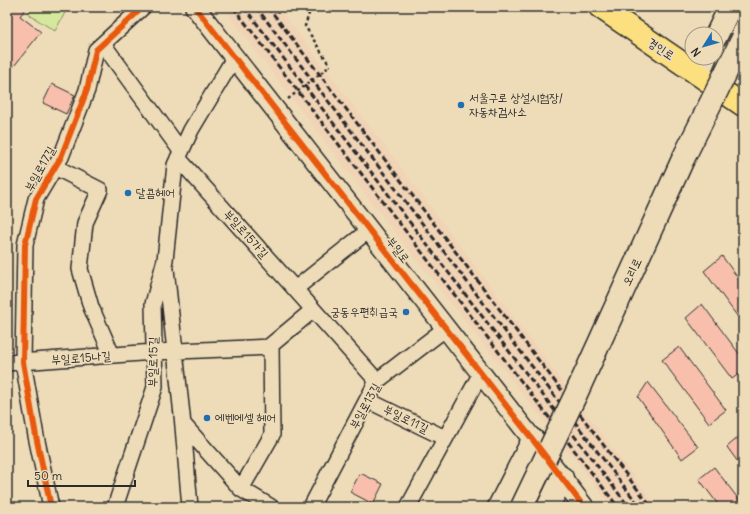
<svg xmlns="http://www.w3.org/2000/svg" width="750" height="514" font-family="Delius,'Poor Story',sans-serif">
	<style>
		.built { fill: #f1d3b5 }
		.green { fill: #d5e89b; stroke: #808a63 }
		.building { fill: #f7bfac; stroke: #2b2b2b }
		.lines { fill: none; stroke-linecap: round; stroke-linejoin: round }
		.minor-casing { stroke: #2b2b2b; stroke-width: 18 }
		.tertiary-casing { stroke: #2b2b2b; stroke-width: 22 }
		.secondary-casing { stroke: #2b2b2b; stroke-width: 25 }
		.primary-casing { stroke: #2b2b2b; stroke-width: 25 }
		.path { stroke: #2b2b2b; stroke-width: 2.5; stroke-dasharray: 3 3; stroke-linecap: butt }
		.minor { stroke: #eedcb9; stroke-width: 15 }
		.tertiary { stroke: #eedcb9; stroke-width: 19 }
		.secondary { stroke: #eedcb9; stroke-width: 22 }
		.primary { stroke: #fce080; stroke-width: 22 }
		.rail { stroke: #2b2b2b; stroke-width: 3; stroke-dasharray: 6 3; stroke-linecap: butt }
		.secondary-bridge-casing { stroke: #2b2b2b; stroke-width: 25; stroke-linecap: butt }
		.path-bridge { stroke: #2b2b2b; stroke-width: 2.5; stroke-dasharray: 3 3; stroke-linecap: butt }
		.secondary-bridge { stroke: #eedcb9; stroke-width: 22 }
		.cycleway-casing { stroke: #eedcb9; stroke-width: 8 }
		.cycleway { stroke: #e8590c; stroke-width: 6 }
		.poi-dot { fill: #1f6fb2; stroke: #eedcb9; stroke-width: 1.5 }
		.labels { text-anchor: middle; stroke-width: 3.5; stroke-linejoin: round; paint-order: stroke }
		.street-label { font-size: 12px; fill: #2b2b2b; stroke: #eedcb9 }
		.poi-label { font-size: 12px; fill: #2b2b2b; stroke: #eedcb9; text-anchor: start }
	</style>
	<rect width="100%" height="100%" fill="#eedcb9"/>
	<filter id="ink" filterUnits="userSpaceOnUse"><feTurbulence type="fractalNoise" baseFrequency=".025" numOctaves="2"/><feDisplacementMap in="SourceGraphic" scale="8" xChannelSelector="R" yChannelSelector="G"/><feConvolveMatrix kernelMatrix="1 2 1 2 8 2 1 2 1" color-interpolation-filters="sRGB"/></filter>
	<g filter="url(#ink)">
		<path class="built" d="M222 7H278L406 174 657 507H612L371 202Z"/>
		<path class="green" d="M33 7H68L55 31 28 14Z"/>
		<path class="building" d="M7 7H27L20 16 41 32 7 75Z
			M52 84 75 95 66 114 43 103Z
			M722 256 743 285V324L704 271Z
			M702 304 743 359V371L732 379 686 318Z
			M679 347 726 410 709 423 662 360Z
			M648 382 698 447 682 459 638 397Z
			M741 435 743 438V469L727 447Z
			M714 467 743 505V507H720L699 479Z
			M360 473 383 484 373 504 350 492Z"/>
		<g class="lines">
			<defs>
				<path id="minor" d="M103 44 181 151
					M178 158 377 381
					M55 167 100 190 85 223 80 269 91 307 112 355
					M166 269 182 415 190 507
					M295 289 369 230
					M7 363 154 352 271 347
					M367 400 445 438
					M183 424 241 489 271 507
					M241 489 272 435 271 345 313 310
					M51 507 36 436 23 362 25 245 36 199 61 157 87 90 96 50 143 7
					M115 507 155 387 153 304 165 260 175 165 191 130 234 58
					M311 507 377 381 446 328
					M408 507 481 373"/>
				<path id="tertiary" d="M195 7 533 440 584 507"/>
				<path id="secondary" d="M716 36 730 7
					M698 74 705 58
					M499 507 533 440
					M548 507 562 478"/>
				<path id="primary" d="M600 7 743 105"/>
			</defs>
			<use href="#minor" class="minor-casing"/>
			<use href="#tertiary" class="tertiary-casing"/>
			<use href="#secondary" class="secondary-casing"/>
			<use href="#primary" class="primary-casing"/>
			<path class="path" d="M311 7 305 26 330 66"/>
			<use href="#minor" class="minor"/>
			<use href="#tertiary" class="tertiary"/>
			<use href="#secondary" class="secondary"/>
			<use href="#primary" class="primary"/>
			<path class="rail" d="M233 7 618 507
				M244 7 629 507
				M256 7 640 507
				M268 7 651 507"/>
			<defs>
				<path id="secondary-bridge" d="M522 507 576 394 683 159 743 38"/>
			</defs>
			<use href="#secondary-bridge" class="secondary-bridge-casing"/>
			<path class="path-bridge" d="M288 99 330 66"/>
			<use href="#secondary-bridge" class="secondary-bridge"/>
			<defs>
				<path id="cycleway" d="M195 7 533 440 584 507
					M51 507 36 436 23 362 25 245 36 199 61 157 87 90 96 50 143 7"/>
			</defs>
			<use href="#cycleway" class="cycleway-casing"/>
			<use href="#cycleway" class="cycleway"/>
		</g>
	</g>
	<g class="poi-dot">
		<circle cx="461" cy="105" r="4"/>
		<circle cx="128" cy="193" r="4"/>
		<circle cx="406" cy="312" r="4"/>
		<circle cx="207" cy="418" r="4"/>
	</g>
	<g class="labels">
		<g class="street-label">
			<text transform="translate(661 49) rotate(34)" y="4">경인로</text>
			<text transform="translate(40 169) rotate(-61)" y="4">부일로17길</text>
			<text transform="translate(246 234) rotate(48)" y="4">부일로15가길</text>
			<text transform="translate(398 250) rotate(52)" y="4">부일로</text>
			<text transform="translate(632 272) rotate(-65)" y="4">오리로</text>
			<text transform="translate(81 358) rotate(-4)" y="4">부일로15나길</text>
			<text transform="translate(153 362) rotate(-89)" y="4">부일로15길</text>
			<text transform="translate(365 406) rotate(-61)" y="4">부일로13길</text>
			<text transform="translate(406 419) rotate(26)" y="4">부일로11길</text>
		</g>
		<g class="poi-label">
			<text x="469" y="102">서울구로 상설시험장/<tspan x="469" dy="14">자동차검사소</tspan></text>
			<text x="136" y="197">달콤헤어</text>
			<text x="398" y="316" text-anchor="end">궁동우편취급국</text>
			<text x="215" y="422">에벤에셀 헤어</text>
		</g>
	</g>
	<rect width="750" height="514" fill="none" stroke="#eedcb9" stroke-width="24"/>
	<rect x="12" y="12" width="726" height="490" fill="none" stroke="#2b2b2b" stroke-width="1.5" filter="url(#ink)"/>
	<g transform="translate(704 46) rotate(233)"><circle r="19" fill="#eedcb9" stroke="#a09580"/>
	<path d="M0-3L7 15L0 10L-7 15Z" fill="#1f6fb2"/>
	<text y="-6" font-size="11" font-weight="bold" text-anchor="middle" fill="#2b2b2b">N</text>
	</g>
	<path d="M28 480v6h107v-6" fill="none" stroke="#2b2b2b" stroke-width="2"/>
	<text x="34" y="480" font-size="12" fill="#2b2b2b" stroke="#eedcb9" stroke-width="3" paint-order="stroke">50 m</text>
</svg>
